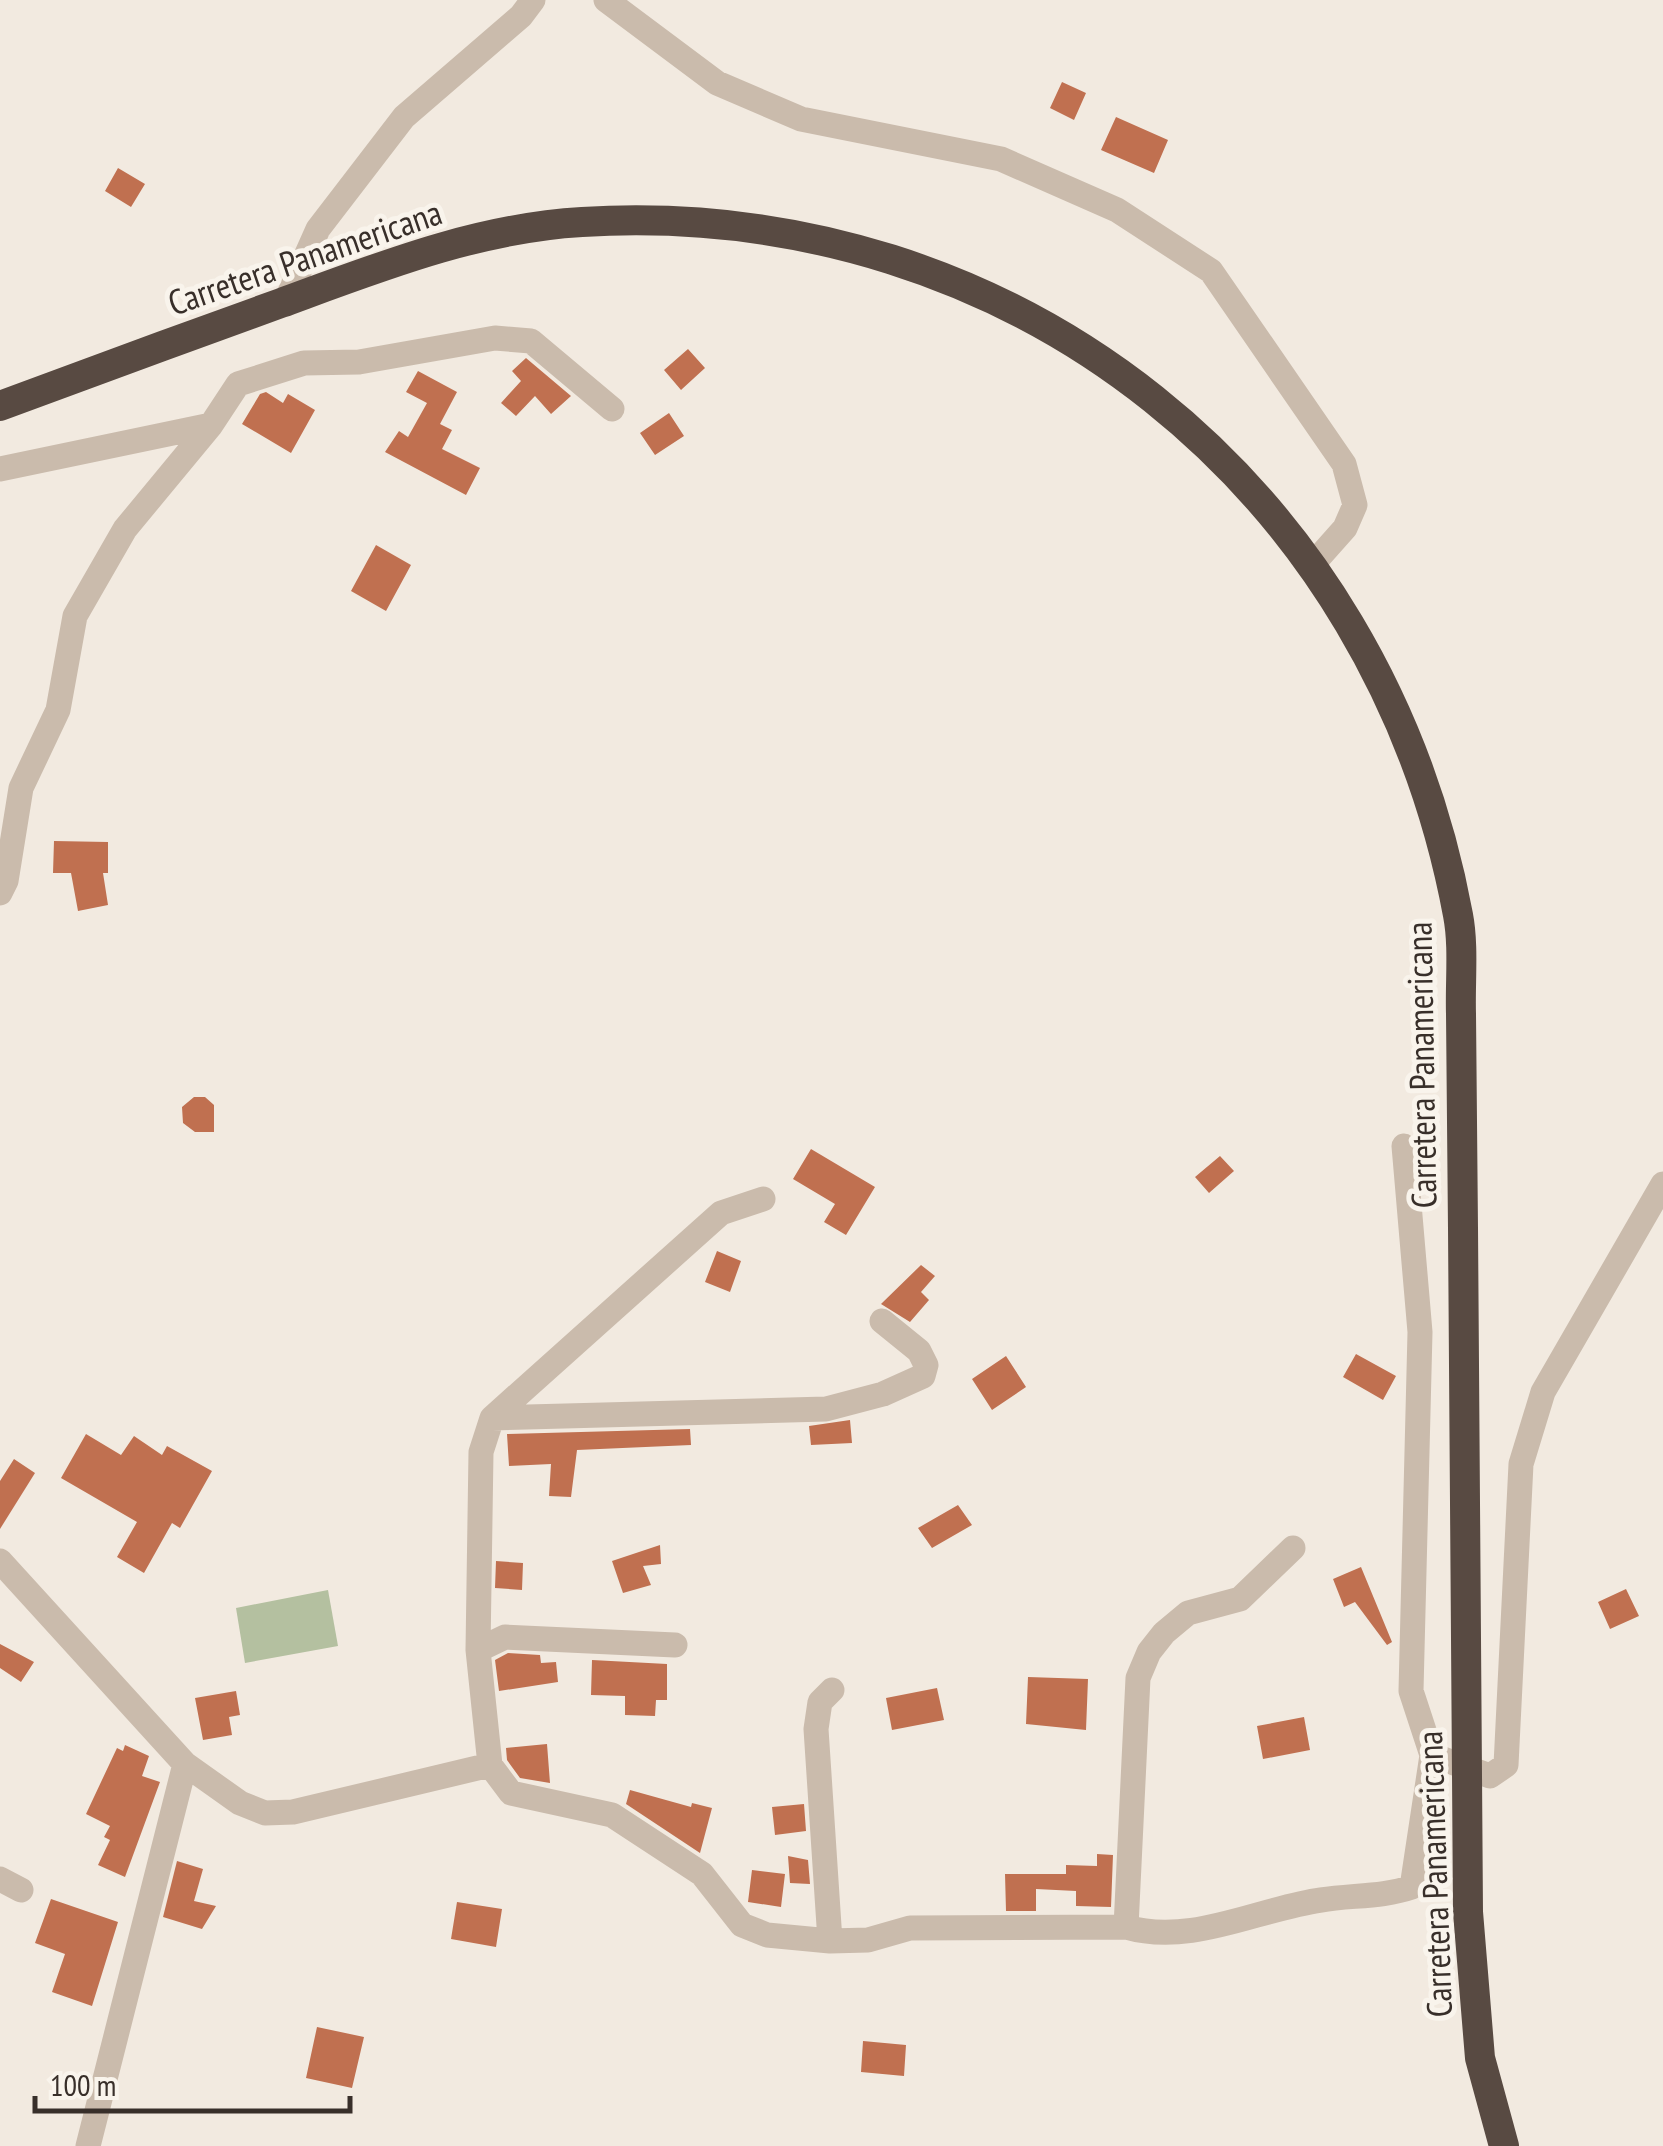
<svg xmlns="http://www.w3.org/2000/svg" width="1663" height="2146" font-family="'PT Sans Narrow',sans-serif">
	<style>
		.green { fill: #b4c0a0 }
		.building { fill: #c07050 }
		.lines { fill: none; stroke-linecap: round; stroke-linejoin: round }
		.minor { stroke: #cabbac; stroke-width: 25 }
		.highway { stroke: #584a42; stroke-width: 30 }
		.labels { text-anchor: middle; stroke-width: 10; stroke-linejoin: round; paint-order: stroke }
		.street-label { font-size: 35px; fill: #382f2a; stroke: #f9f4ec }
	</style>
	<rect width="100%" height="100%" fill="#f2eae0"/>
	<path class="green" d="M328 1590 338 1646 245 1663 236 1608Z"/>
	<path class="building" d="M1062 82 1086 93 1074 120 1050 108Z
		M1116 117 1168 140 1154 173 1101 150Z
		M118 168 145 184 131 207 105 191Z
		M688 349 705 368 681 390 664 370Z
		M526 358 571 396 551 414 535 396 516 416 501 403 521 381 512 371Z
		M418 371 457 392 440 424 452 430 442 449 480 468 466 495 385 452 399 431 408 437 427 403 406 392Z
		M266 392 283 403 288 394 315 410 291 453 242 424 260 394Z
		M669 413 684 436 655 455 640 433Z
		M376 545 411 565 386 611 351 591Z
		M54 841 108 842V873H103L108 905 78 911 71 873H53Z
		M194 1097H205L214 1105V1132H195L183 1123 182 1107Z
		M811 1149 875 1187 846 1235 824 1222 835 1204 793 1179Z
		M1220 1156 1234 1171 1209 1193 1195 1177Z
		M717 1251 741 1261 730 1292 705 1282Z
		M921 1265 935 1276 921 1292 929 1300 910 1322 881 1304Z
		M1356 1354 1396 1376 1383 1400 1343 1377Z
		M1006 1356 1026 1387 992 1410 972 1379Z
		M850 1420 852 1443 811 1445 809 1426Z
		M690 1429 691 1445 577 1450 571 1497 549 1496 551 1464 509 1466 507 1434Z
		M86 1434 121 1455 134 1436 162 1455 167 1446 212 1471 180 1528 172 1523 144 1573 117 1557 137 1522 61 1478Z
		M14 1459 35 1473 0 1529V1481Z
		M958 1505 972 1525 932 1548 918 1528Z
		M660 1545 661 1564 643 1566 651 1585 623 1593 612 1561Z
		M496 1561 523 1563 522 1590 495 1588Z
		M1361 1567 1392 1642 1387 1645 1355 1602 1344 1607 1333 1579Z
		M1626 1589 1639 1616 1610 1629 1598 1602Z
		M0 1644 34 1662 21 1682 0 1668Z
		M508 1653 540 1655 541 1663 556 1662 558 1682 499 1691 495 1660Z
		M592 1660 667 1664V1700H656L655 1716 625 1715V1696L591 1695Z
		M1028 1677 1088 1679 1086 1730 1026 1724Z
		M937 1688 944 1720 892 1730 886 1698Z
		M236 1691 240 1715 229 1717 232 1735 203 1740 195 1698Z
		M1304 1717 1310 1750 1263 1759 1257 1726Z
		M547 1744 550 1783 520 1778 507 1760 506 1748Z
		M125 1745 149 1756 142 1776 160 1782 125 1877 98 1865 110 1840 104 1837 110 1826 86 1814 117 1748 123 1751Z
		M630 1790 691 1807 692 1803 712 1808 700 1853 626 1804Z
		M804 1804 806 1831 775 1835 772 1807Z
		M1097 1854 1113 1855 1111 1907 1076 1906V1891L1036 1889V1911H1006L1005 1874H1066V1865L1097 1866Z
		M788 1856 808 1860 810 1884 790 1883Z
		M177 1861 203 1869 194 1901 216 1906 202 1929 163 1917Z
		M752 1870 785 1874 781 1907 748 1902Z
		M51 1899 118 1922 92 2006 52 1992 65 1954 35 1943Z
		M457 1902 502 1909 496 1947 451 1939Z
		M317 2027 364 2037 352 2088 306 2078Z
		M863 2041 906 2045 904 2076 861 2072Z"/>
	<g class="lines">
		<path class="minor" d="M606 0 717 83 801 119 1001 159 1117 210 1211 271 1344 464 1355 505 1345 528 1313 564
			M286 301 318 229 404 117 521 16 533 0
			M0 469 211 425
			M0 893 6 881 21 788 58 710 75 616 125 529 211 425 238 384 304 363 359 362 495 338 531 341 612 409
			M763 1199 721 1213 492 1418 481 1452 478 1650 490 1765 511 1793 612 1815 702 1874 742 1925 767 1935 830 1941 868 1940 910 1928 1126 1927C1191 1946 1257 1909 1321 1900 1352 1895 1383 1897 1412 1887L1432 1755 1411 1691 1420 1332 1404 1146
			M492 1418 826 1409 883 1394 923 1376 926 1365 919 1351 882 1321
			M0 1561 185 1764 240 1803 265 1813 293 1812 490 1765
			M478 1650 505 1637 675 1645
			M1432 1755 1490 1776 1506 1765 1521 1464 1543 1392 1663 1184
			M0 1879 21 1890
			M1126 1927 1138 1678 1149 1652 1164 1633 1188 1613 1240 1599 1293 1548
			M830 1941 816 1729 820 1702 832 1690
			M88 2146 185 1764"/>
		<path class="highway" d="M0 406C94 371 187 337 281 303 379 267 477 228 582 222 1017 196 1379 489 1458 915 1464 946 1460 982 1461 1014 1462 1086 1463 1157 1463 1228 1465 1456 1466 1684 1468 1912L1480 2058 1504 2146"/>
	</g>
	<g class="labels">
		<g class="street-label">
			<text transform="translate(305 258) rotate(-19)" y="12">Carretera Panamericana</text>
			<text transform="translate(1422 1065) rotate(-91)" y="12">Carretera Panamericana</text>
			<text transform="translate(1435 1874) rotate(-92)" y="12">Carretera Panamericana</text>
		</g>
	</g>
	<path d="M35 2096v15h315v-15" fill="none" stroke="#382f2a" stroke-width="5"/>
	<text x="50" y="2096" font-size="30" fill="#382f2a" stroke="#f9f4ec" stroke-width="8" paint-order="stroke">100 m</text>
</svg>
